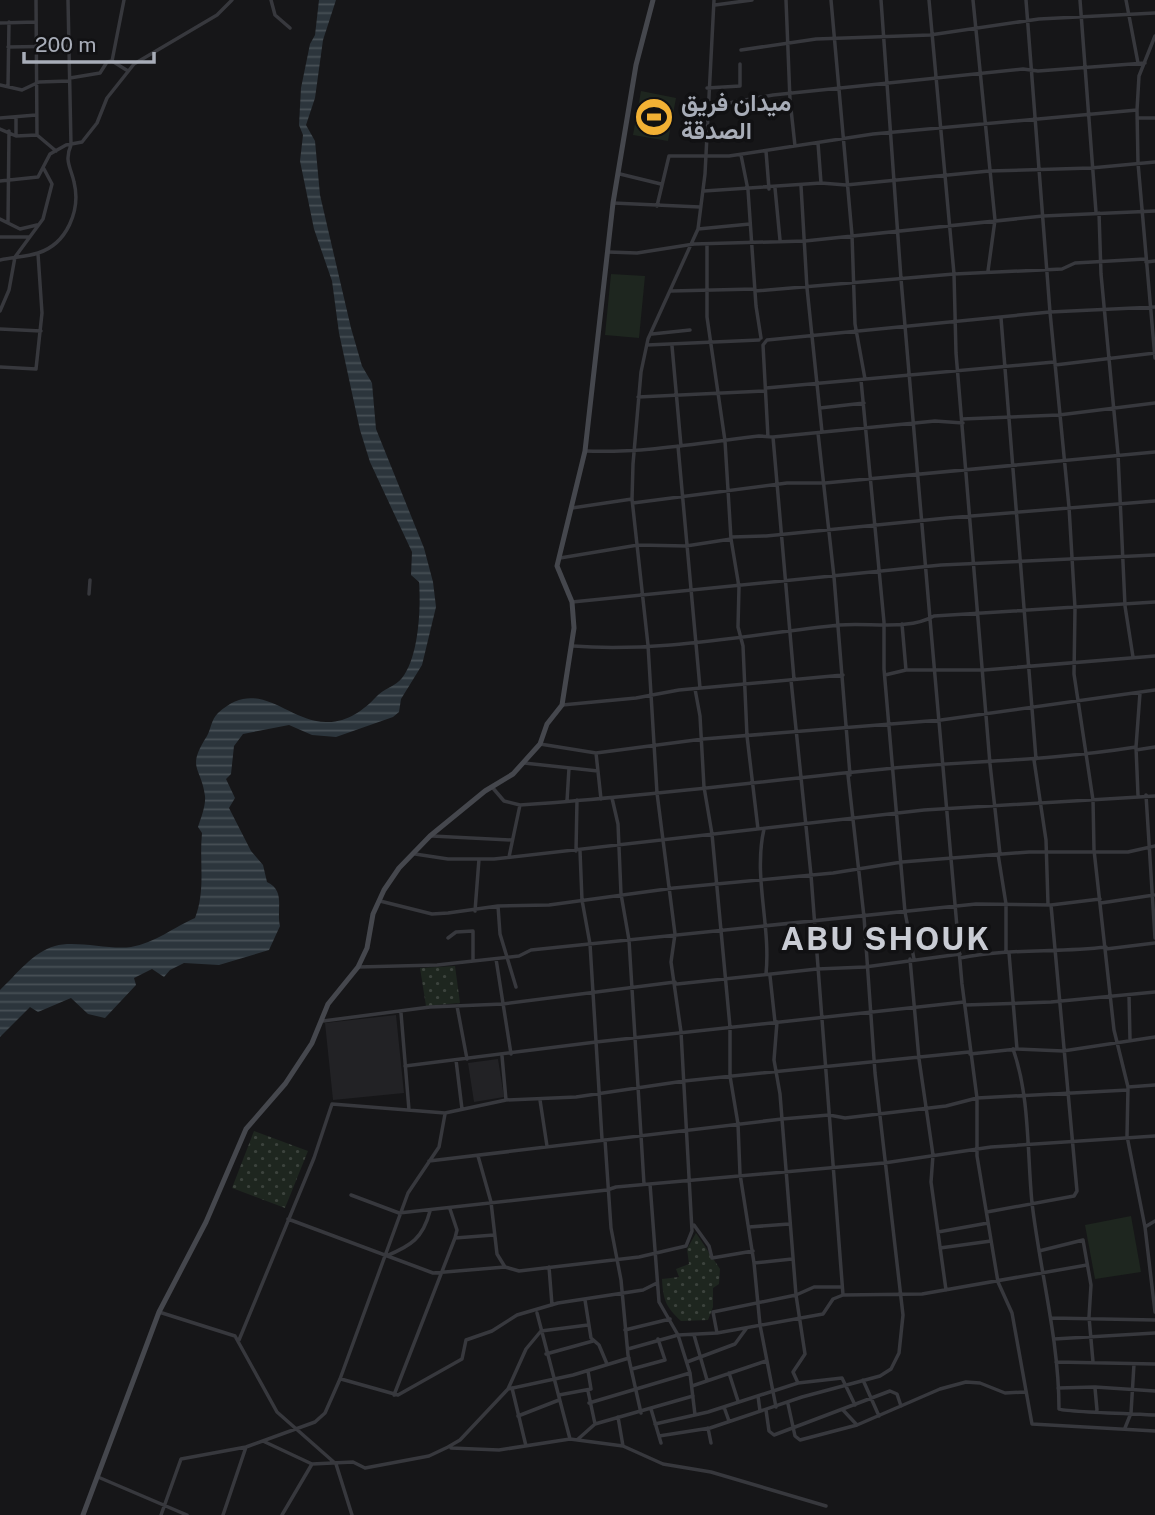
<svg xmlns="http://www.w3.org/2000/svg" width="1155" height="1515" font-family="'Public Sans',Vazirmatn,sans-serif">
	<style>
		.built { fill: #222225 }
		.grass { fill: url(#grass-dots) }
		.pitch { fill: #1e261f }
		.water { fill: url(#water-rules) }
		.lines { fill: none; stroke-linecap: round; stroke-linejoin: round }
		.street { stroke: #37383d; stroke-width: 3.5 }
		.secondary { stroke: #45474d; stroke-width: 5 }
		.labels { text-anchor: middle; stroke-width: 7; stroke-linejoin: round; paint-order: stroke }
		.poi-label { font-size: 24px; font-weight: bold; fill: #a8adb8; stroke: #111113; text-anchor: start }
		.district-label { font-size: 32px; font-weight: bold; letter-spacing: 2px; fill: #c9ccd4; stroke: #111113 }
	</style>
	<defs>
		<pattern id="grass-dots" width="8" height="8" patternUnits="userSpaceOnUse" patternTransform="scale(1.75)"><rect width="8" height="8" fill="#1e261f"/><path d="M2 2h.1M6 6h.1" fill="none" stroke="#3c433d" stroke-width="1.8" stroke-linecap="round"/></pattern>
		<pattern id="water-rules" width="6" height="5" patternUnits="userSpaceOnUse" patternTransform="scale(1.75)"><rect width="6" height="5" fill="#2c353c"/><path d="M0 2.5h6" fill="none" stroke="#485056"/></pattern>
	</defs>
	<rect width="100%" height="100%" fill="#161618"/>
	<path class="built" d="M396 1015 404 1093 333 1100 325 1023Z
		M498 1059 504 1097 474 1102 468 1063Z"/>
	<path class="grass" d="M455 966 460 1003 426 1006 420 968Z
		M254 1131 308 1151 285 1208 232 1188Z
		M696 1233 720 1269 719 1284 713 1288V1307L708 1320 681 1321C666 1307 663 1300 662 1279L679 1277 676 1269 689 1264 687 1249Z"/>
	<path class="pitch" d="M641 91 676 98 668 141 633 135Z
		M611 274 645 276 639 338 605 335Z
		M1131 1216 1141 1272 1095 1279 1085 1225Z"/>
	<path class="water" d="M319 0H336L323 40 315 98 306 125 315 141 320 195 351 328 362 366 372 383 376 429 424 548 433 582 436 607 422 665 401 699 399 712 393 717 336 737 312 735 289 725 243 734 234 746 231 774 226 779 235 798 229 808 251 851 263 865 267 882C286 891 276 909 280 926L269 950 219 965 184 963 170 970 164 977 152 969 134 978 136 985 105 1018 88 1014 71 998 38 1012 30 1007 0 1037V990C16 975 33 952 55 946 75 940 109 950 131 947 155 943 174 927 195 918 206 890 199 862 202 833L198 827C201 818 206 805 205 796 201 766 186 769 207 736 211 729 211 720 218 713 259 675 287 722 326 722 346 723 364 710 376 697 383 689 396 686 402 678 419 657 421 607 419 582L411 575 412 552 370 462 360 430 339 333 332 281 314 229 300 161 303 135 299 125 301 88 310 44 315 35Z"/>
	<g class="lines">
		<path class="street" d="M36 0 37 135
			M271 0 275 15 290 28
			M786 0 790 100 795 146
			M831 0 852 235 855 324 865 379
			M881 0 901 279 930 619 962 984 977 1098V1156L998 1282 1012 1313 1032 1424 1155 1431
			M929 0 954 274 956 353 990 764 1000 854
			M973 0 995 220 988 271
			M1026 0 1050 312 1069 507 1075 608 1074 674 1093 800 1094 850 1114 1030 1128 1087 1127 1136 1145 1227 1155 1312
			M1080 0 1096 212
			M1126 0 1138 63
			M715 5 752 0
			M0 23 36 22
			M1155 36 1139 76 1137 110 1138 163 1155 358
			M8 47 69 46
			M741 50 816 39 930 35 1039 19 1155 13
			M112 61 128 71
			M70 78 100 73 107 62 112 61 124 0
			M0 85 22 90 39 82 69 81
			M8 86 9 22
			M707 88 740 86V64
			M707 107 773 95 1023 69 1038 71 1145 63
			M0 118 36 115
			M16 118V136
			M1137 118H1155
			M0 129 16 136 37 135 56 151
			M818 143 821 183
			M766 151 769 189
			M741 155 748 190 756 306 761 338
			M620 174 661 184
			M0 181 38 177 50 154 66 145 82 142 97 123 107 98 134 64 217 15 232 0
			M801 186 807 288 822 432
			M775 188 780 240
			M704 191 821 183 846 185 989 171 1091 168 1155 162
			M613 203 700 207
			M657 206 669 156H729L873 134 1137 110
			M1099 213 1101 274 1118 454 1125 606 1133 657
			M0 219 20 229 37 225
			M8 223 9 131
			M698 229 750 224
			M0 237H29
			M707 245V317L725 441 731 539 739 587 738 627 743 646 747 736 758 829
			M608 252 637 253 694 244 805 241 1043 216 1155 211
			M0 260C12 257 26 257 38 253 67 244 81 210 74 182 71 168 64 161 71 145L68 0
			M1146 262 1155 261
			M671 291 755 289
			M755 291 954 274 1062 269 1075 263 1145 259
			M0 311 9 290 15 257 43 219 52 184 44 169
			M1001 318 1036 759
			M0 329 41 331
			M652 334 690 330
			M647 345 759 340
			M672 346 681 446
			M1055 365 1155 353
			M0 367 36 369 42 313 38 254
			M861 380 884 622V669L905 912 914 959
			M766 388 1054 362
			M638 397 765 391
			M820 408 864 403
			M962 419 1059 415 1155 403
			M818 433 834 577 850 775
			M768 437 763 345 767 340 1050 312 1155 307
			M773 437 794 679
			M678 446 700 688
			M586 451C644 453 701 443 759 436L773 437 935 421 963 423
			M633 503 787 483H825L1155 452
			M572 508 632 499
			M732 537 766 536 947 518 1155 501
			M560 558 638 545 686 546 731 539
			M89 594 90 580
			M572 602 941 565 1155 555
			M902 624 906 670
			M573 646C660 653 753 634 839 625 869 622 908 631 934 616L1155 602
			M885 675 906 670H984L1155 656
			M791 680 811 875 843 1295
			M695 689 700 716 704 787 712 834 730 1027V1076L738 1124 740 1174 754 1263 760 1325 776 1407
			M562 705 636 698 679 690 843 675
			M540 744 596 753 703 739 941 720 1155 690
			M1136 750 1155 747
			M596 753 601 799
			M1034 760 1046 840 1048 904
			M524 763 598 771
			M492 787 504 801 520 805C644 797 769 780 894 768 975 761 1055 760 1136 747
			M1138 795 1136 747 1140 693
			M1146 795 1155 938
			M612 798 618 824 621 894 629 940 644 1184
			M567 801 569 768
			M764 829C753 877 771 925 766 974
			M432 836 511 840
			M576 851 577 800
			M580 851 582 900 590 944 602 1139
			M415 854 448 859H494L924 810 1155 796
			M998 854 1006 904V952
			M509 857 520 805
			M380 901 432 914 448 913 498 906 549 905 674 888 833 873 902 862 1029 852H1128L1155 846
			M1101 903 1154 895
			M498 906 500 934 516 987
			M475 911 479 859
			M448 938 456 932 473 931V961
			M1106 949 1155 943
			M1009 953 1017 1049
			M960 958C1008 948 1057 953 1106 947
			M496 959 511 1054
			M910 959 919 1059 933 1155 931 1182 946 1290
			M358 967 437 965 519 956 531 950 976 904 1051 905 1100 899
			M770 976 775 1022
			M677 984 817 969 865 967 960 954
			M1129 995 1130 1039
			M965 1005 1051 1002 1155 992
			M457 1006 467 1059
			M401 1013 409 1110
			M323 1021 430 1007 503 1004 675 982
			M777 1022 774 1060 780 1094 796 1295 805 1354 793 1372 798 1383
			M1013 1049C1030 1097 1027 1152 1032 1203 1040 1271 1059 1340 1059 1409 1064 1412 1140 1414 1155 1415
			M970 1054 1017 1049 1063 1051 1155 1037
			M502 1056 506 1100
			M456 1060 462 1109
			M405 1066 596 1042 964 1002
			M1128 1087 1155 1085
			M540 1100 547 1146
			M605 1140 611 1228 621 1280 628 1355 641 1413
			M478 1156 491 1202 497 1254 505 1267
			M429 1161 782 1119 829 1115 845 1118 946 1106 977 1098 1128 1090
			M650 1184 659 1302 678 1335 690 1373 695 1415
			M351 1195 399 1213 607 1190 616 1187 884 1163 991 1147 1155 1136
			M987 1212 1074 1196 1077 1191 1051 905
			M288 1219 433 1273 505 1267 519 1271 639 1257 686 1246 692 1231 681 1032 671 962 675 934 657 793 648 645 632 499 633 464 641 372 648 339 698 229 705 174 714 0
			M694 1225 709 1246 712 1258 753 1251
			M749 1227 789 1224
			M1145 1227 1155 1221
			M938 1232 988 1223
			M455 1238 494 1235
			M940 1248 991 1241
			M1039 1251 1083 1240 1091 1285 1089 1317 1093 1362
			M386 1256C411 1246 423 1238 430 1211
			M754 1263 792 1259
			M549 1267 552 1305
			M585 1300 591 1338 599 1345 607 1364
			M159 1312 235 1336 277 1412 336 1464 352 1515
			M537 1313 570 1439
			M1051 1318 1155 1320
			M625 1330 670 1319
			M717 1333 713 1312 796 1295 814 1287H842
			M694 1335 707 1380
			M1054 1339 1155 1333
			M239 1340 314 1158 332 1104 445 1113 506 1100 576 1097 684 1081 969 1052
			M628 1349 678 1335 717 1333 823 1314 833 1299 843 1295 922 1294 1087 1265
			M546 1354 593 1341
			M687 1362 735 1344 746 1329
			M1056 1362 1155 1364
			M632 1369 665 1360 658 1339
			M729 1373 738 1401
			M341 1379 398 1395 462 1359 466 1340 492 1331 517 1315 558 1303 643 1290 657 1283
			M863 1380 879 1416
			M692 1386 766 1361
			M512 1388 526 1446
			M1058 1388 1095 1387 1155 1391
			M1095 1388 1097 1410
			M508 1389 526 1349 541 1331 588 1325
			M588 1391 595 1424
			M394 1395 455 1238 457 1230 450 1209
			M559 1395 591 1389 588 1371
			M758 1396 760 1411
			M589 1403 690 1373
			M788 1404 795 1436 800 1440 857 1425 940 1389 966 1382 980 1383 1005 1393 1025 1392
			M724 1407 729 1421
			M651 1409 661 1443
			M766 1410 769 1431 774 1435 890 1391 897 1394 901 1406
			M843 1410 857 1425
			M518 1416 559 1400
			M618 1417 623 1446
			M655 1424 708 1412 798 1383 842 1378 855 1405
			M708 1428 711 1443
			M1125 1428 1131 1413 1134 1364
			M659 1436 710 1428 802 1397 880 1376 891 1369 899 1353 903 1315 875 1073 864 917 848 775
			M577 1440 595 1424 693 1396
			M265 1442 312 1464 353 1462 365 1468 429 1456 448 1447 460 1440 508 1389 573 1375 629 1358
			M451 1448 499 1450 570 1439 623 1446 663 1464 711 1472 826 1506
			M98 1477 187 1515
			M161 1515 181 1459 246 1447 315 1422 325 1413 340 1379 408 1193 439 1147 445 1114
			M223 1515 246 1447
			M282 1515 312 1464"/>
		<path class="secondary" d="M83 1515 159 1312 206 1222 246 1129 285 1084 312 1043 328 1004 358 967 367 948 373 914 384 890 399 868 430 836 485 791 513 774 540 744 547 724 562 705 574 628 572 602 557 566 585 451 613 203 636 65 653 0"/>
	</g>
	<defs>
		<symbol id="stadium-disc" viewBox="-11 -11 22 22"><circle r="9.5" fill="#f2b134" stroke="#111113"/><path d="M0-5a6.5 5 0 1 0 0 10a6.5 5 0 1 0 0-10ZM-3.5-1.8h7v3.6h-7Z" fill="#111"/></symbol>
	</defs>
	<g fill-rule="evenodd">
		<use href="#stadium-disc" x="632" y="95" width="44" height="44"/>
	</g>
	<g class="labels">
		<g class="poi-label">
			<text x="681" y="111">ميدان فريق<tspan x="681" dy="28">الصدقة</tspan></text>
		</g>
		<g class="district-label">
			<text x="886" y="950">ABU SHOUK</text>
		</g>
	</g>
	<path d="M24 52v10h130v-10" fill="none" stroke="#a8adb8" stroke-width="3.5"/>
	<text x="35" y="52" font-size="21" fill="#a8adb8" stroke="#111113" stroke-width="5" paint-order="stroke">200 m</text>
</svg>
